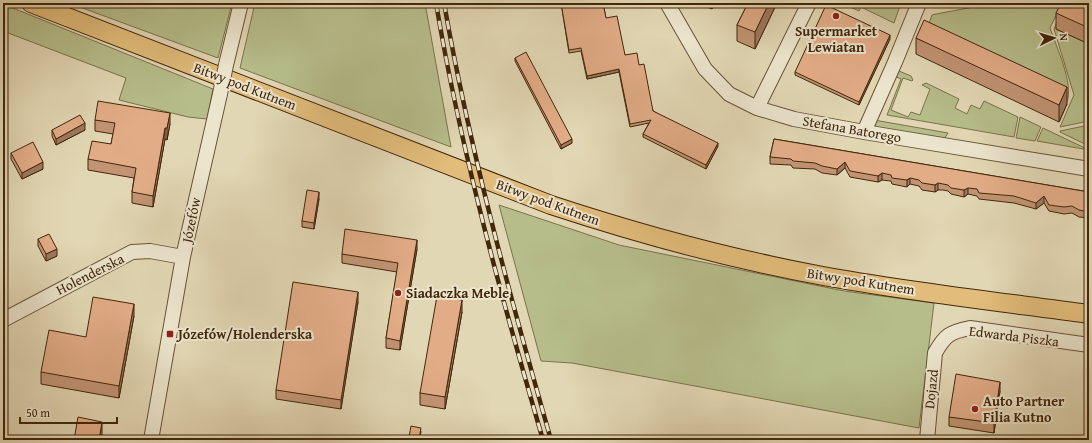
<svg xmlns="http://www.w3.org/2000/svg" width="1092" height="443" font-family="'Gentium Book Plus',serif">
	<style>
		.green { fill: #b6bd8b; stroke: #7c724b }
		.lines { fill: none; stroke-linecap: round; stroke-linejoin: round }
		.minor-casing { stroke: #6a5335; stroke-width: 16 }
		.major-casing { stroke: #42270b; stroke-width: 20 }
		.minor { stroke: #ece5ce; stroke-width: 14 }
		.major { stroke: #e1bc7a; stroke-width: 18 }
		.rail-casing { stroke: #42270b; stroke-width: 4.5 }
		.rail { stroke: #ece5ce; stroke-width: 3; stroke-dasharray: 9; stroke-linecap: butt }
		.minor-bridge-casing { stroke: #6a5335; stroke-width: 16; stroke-linecap: butt }
		.minor-bridge { stroke: #ece5ce; stroke-width: 14 }
		.wall { fill: #c29474; stroke: #42270b }
		.shaded-wall { fill: #9e785e; stroke: #42270b }
		.building { fill: #e2ac87; stroke: #42270b }
		.poi-dot { fill: #8f2418; stroke: #ece5ce; stroke-width: 1.5 }
		.labels { text-anchor: middle; stroke-width: 4; stroke-linejoin: round; paint-order: stroke }
		.poi-label { font-size: 14px; font-weight: bold; fill: #42270b; stroke: #ece5ce; text-anchor: start }
		.street-label { font-size: 14px; fill: #42270b; stroke: #ece5ce }
	</style>
	<rect width="100%" height="100%" fill="#e2d7b4"/>
	<filter id="stains"><feTurbulence type="fractalNoise" baseFrequency=".005" numOctaves="4"/><feColorMatrix values="0 0 0 0 .2 0 0 0 0 .09 0 0 0 0 .02 0 0 0 .5 -.17"/></filter>
	<radialGradient id="worn" r=".72"><stop offset=".6" stop-color="#630" stop-opacity="0"/><stop offset="1" stop-color="#630" stop-opacity=".3"/></radialGradient>
	<path class="green" d="M69 3H220L231 7 218 58Z
		M255 3H425L451 147 240 68Z
		M841 3H901L894 23 861 7 859 11Z
		M995 3H1062L1050 28C1056 46 1074 84 1067 102L925 35 932 15 936 14Z
		M1065 3 1064 10 1056 29 1089 44V121L1060 127 1074 95 1054 29Z
		M3 4 213 89 207 119 188 117 119 100 126 78 3 31Z
		M899 71 911 76 913 80 912 81 903 78 891 110 908 117 911 112 920 115 930 89 922 85 926 83 959 99 955 108 967 114 971 105 980 109 984 101 1018 117 1014 137 887 115 901 79 892 75Z
		M1020 117 1041 127 1035 141 1016 138Z
		M874 120 948 133 944 139 875 127Z
		M1089 125V146L1060 132V131Z
		M1043 128 1089 150 1037 141Z
		M499 205 619 245 844 291 934 303 919 428 572 363 541 361Z"/>
	<g class="lines">
		<defs>
			<path id="minor" d="M667 3 705 69 729 94 757 108 794 119 864 132 1089 169
				M226 65 241 3
				M757 108 809 3
				M864 132 895 62 919 3
				M3 320 132 252 150 251 183 257
				M151 440 183 257 220 94
				M927 440 935 353C945 335 950 332 970 328L1089 345"/>
			<path id="major" d="M31 3 551 205C639 234 731 259 823 276 911 292 1000 302 1089 314"/>
		</defs>
		<use href="#minor" class="minor-casing"/>
		<use href="#major" class="major-casing"/>
		<use href="#minor" class="minor"/>
		<use href="#major" class="major"/>
		<defs>
			<path id="rail" d="M436 3C461 151 501 296 543 440
				M444 3C470 151 510 296 551 440"/>
		</defs>
		<use href="#rail" class="rail-casing"/>
		<use href="#rail" class="rail"/>
		<defs>
			<path id="minor-bridge" d="M220 94 226 65"/>
		</defs>
		<use href="#minor-bridge" class="minor-bridge-casing"/>
		<use href="#minor-bridge" class="minor-bridge"/>
	</g>
	<path class="wall" d="M561 3H603L606 18 625 55 639 65 653 111 718 146 706 169 643 137V134L649 123 630 127 619 72 587 79 581 51 569 53Z
		M702 3H715L712 9 702 5Z
		M748 3H777L755 49 737 41V25Z
		M1089 6V44L1056 29V13Z
		M916 38 1067 104 1059 122 916 54Z
		M890 39 859 105 795 75V72Z
		M515 58 572 143 561 149 515 61Z
		M95 120 170 124 167 140 165 139 153 207 132 203V192L134 178 88 170V159L111 144 113 134 95 131Z
		M52 130H85L56 145 52 136Z
		M774 139 1089 192V218L1079 217 1072 213 1064 214 1049 211 1044 203 1036 209 1014 203 979 199 977 196 968 194 964 197 951 194 948 191 943 190H938L935 192 922 190 919 186 910 184 907 187 892 184 891 181 882 180 878 182 850 177 845 168 837 175 822 173 815 169 793 168 791 165 770 164V157Z
		M11 153 43 169 22 179 11 159Z
		M319 199 314 229 302 227V221Z
		M38 239 57 256 46 261 38 246Z
		M417 249 400 350 386 348V338L397 272 342 263V254Z
		M358 302 341 409 276 399V390Z
		M462 312 445 409 420 405V393Z
		M134 316 119 398 41 384V372L86 337Z
		M1000 391 994 433 949 426V417Z
		M421 431 420 440H409V437Z"/>
	<path class="shaded-wall" d="M713 3H715L712 9V6Z
		M769 3H777L755 49V32Z
		M890 35V39L859 105V102Z
		M619 69V72L587 79V76Z
		M1067 87V104L1059 122V105Z
		M170 113V124L167 140V128Z
		M85 123V130L56 145V139Z
		M165 128V139L153 207V196Z
		M572 139V143L561 149V145Z
		M718 143V146L706 169V165Z
		M43 162V169L22 179V173Z
		M845 162V168L837 175V169Z
		M882 173V180L878 182V176Z
		M910 178V184L907 187V180Z
		M938 183V190L935 192V185Z
		M968 188V194L964 197V190Z
		M319 192V199L314 229V223Z
		M1044 196V203L1036 209V203Z
		M417 240V249L400 350V341Z
		M57 249V256L46 261V254Z
		M358 292V302L341 409V400Z
		M462 300V312L445 409V397Z
		M134 304V316L119 398V386Z
		M1000 382V391L994 433V423Z
		M102 422V434L101 440H99Z"/>
	<path class="building" d="M561 3H603L606 18 617 16 625 55 637 53 639 65 644 64 653 111 718 143 706 165 643 134 651 120 630 124 619 69 587 76 581 48 569 50Z
		M705 3H713L712 6Z
		M748 3H769L755 32 737 25Z
		M1061 3H1084L1089 6V28L1056 13Z
		M826 5 890 35 859 102 795 72Z
		M924 20 1067 87 1059 105 916 38Z
		M526 52 572 139 561 145 515 58Z
		M98 101 170 113 167 128H165L153 196 132 192 136 168 88 159 92 141 111 144 115 123 95 120Z
		M80 115 85 123 56 139 52 130Z
		M774 139 1089 192V212L1079 210 1072 206 1064 207 1049 205 1044 196 1036 203 1014 196 979 193 977 189 968 188 964 190 951 188 948 185 938 183 935 185 922 183 919 180 910 178 907 180 892 178 891 175 882 173 878 176 850 171 845 162 837 169 822 166 815 163 793 161 791 159 770 157Z
		M33 142 43 162 22 173 11 153Z
		M307 190 319 192 314 223 302 221Z
		M345 229 417 240 400 341 386 338 398 263 342 254Z
		M49 234 57 249 46 254 38 239Z
		M293 282 358 292 341 400 276 390Z
		M437 296 462 300 445 397 420 393Z
		M93 297 134 304 119 386 41 372 49 330 86 337Z
		M956 374 1000 382 994 423 949 417Z
		M78 417 102 422 99 440H74Z
		M411 426 421 428 419 439 409 437Z"/>
	<g class="poi-dot">
		<circle cx="836" cy="16" r="4"/>
		<circle cx="398" cy="293" r="4"/>
		<rect x="166" y="330" width="8" height="8" rx="2"/>
		<circle cx="975" cy="409" r="4"/>
	</g>
	<g class="labels">
		<g class="poi-label">
			<text x="836" y="36" text-anchor="middle">Supermarket<tspan x="836" dy="16">Lewiatan</tspan></text>
			<text x="406" y="298">Siadaczka Meble</text>
			<text x="178" y="339">Józefów/Holenderska</text>
			<text x="983" y="406">Auto Partner<tspan x="983" dy="16">Filia Kutno</tspan></text>
		</g>
		<g class="street-label">
			<text transform="translate(245 86) rotate(21)" y="5">Bitwy pod Kutnem</text>
			<text transform="translate(852 129) rotate(10)" y="5">Stefana Batorego</text>
			<text transform="translate(548 202) rotate(20)" y="5">Bitwy pod Kutnem</text>
			<text transform="translate(191 220) rotate(-78)" y="5">Józefów</text>
			<text transform="translate(90 274) rotate(-27)" y="5">Holenderska</text>
			<text transform="translate(861 281) rotate(9)" y="5">Bitwy pod Kutnem</text>
			<text transform="translate(1014 336) rotate(7)" y="5">Edwarda Piszka</text>
			<text transform="translate(931 389) rotate(-84)" y="5">Dojazd</text>
		</g>
	</g>
	<rect width="1092" height="443" fill="none" stroke="#e2d7b4" stroke-width="16"/>
	<rect x="4" y="4" width="1084" height="435" fill="none" stroke="#42270b" stroke-width="2"/>
	<rect x="8" y="8" width="1076" height="427" fill="none" stroke="#42270b"/>
	<g transform="translate(1054 38) rotate(85)" stroke="#ece5ce" stroke-width="3" paint-order="stroke">
	<path d="M0-3L7 15L0 10L-7 15Z" fill="#42270b"/>
	<text y="-6" font-size="11" font-weight="bold" text-anchor="middle" fill="#42270b">N</text>
	</g>
	<path d="M20 417v6h97v-6" fill="none" stroke="#42270b" stroke-width="2"/>
	<text x="26" y="417" font-size="12" fill="#42270b" stroke="#ece5ce" stroke-width="3" paint-order="stroke">50 m</text>
	<rect width="100%" height="100%" filter="url(#stains)"/>
	<rect width="100%" height="100%" fill="url(#worn)"/>
</svg>
